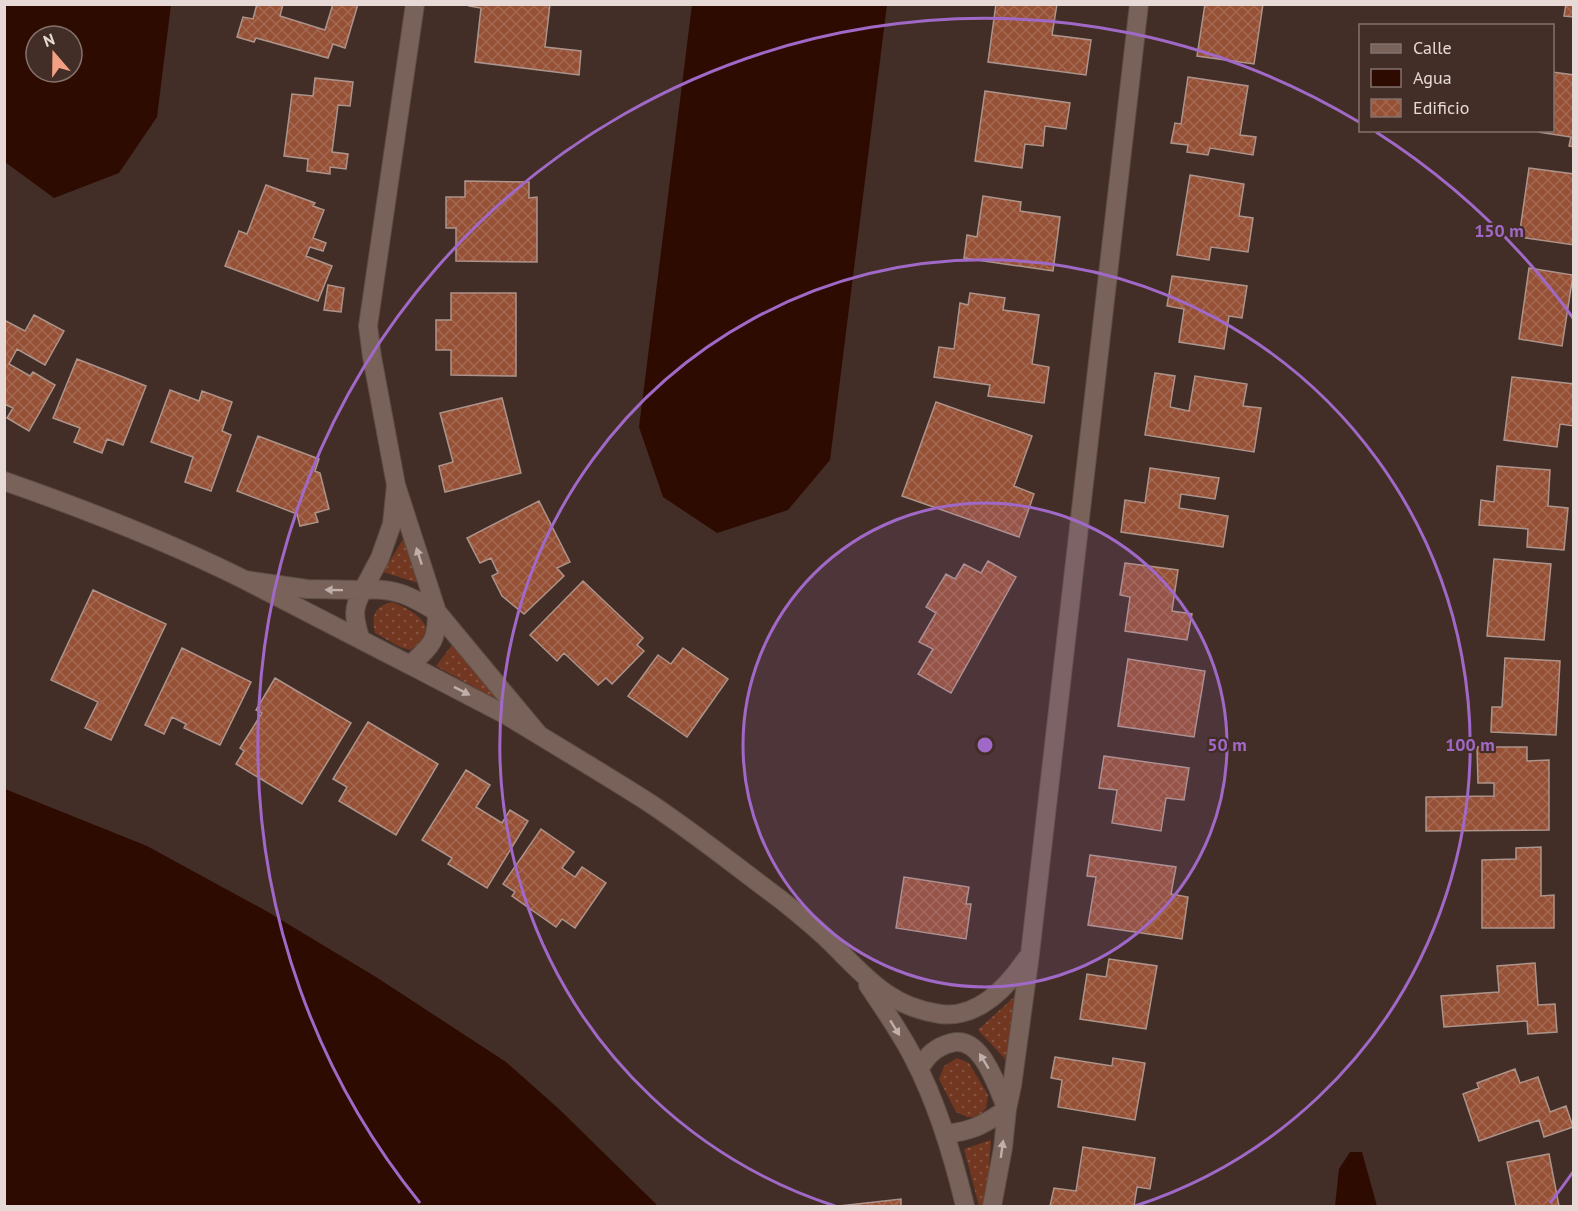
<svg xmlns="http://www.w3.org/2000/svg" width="1578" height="1211" font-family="'PT Sans',sans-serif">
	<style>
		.grass { fill: url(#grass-dots) }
		.water { fill: #2e0b01; fill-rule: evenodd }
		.building { fill: url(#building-cross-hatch); stroke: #ad948b; stroke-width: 1.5 }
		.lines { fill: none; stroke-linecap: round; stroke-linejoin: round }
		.street-casing { stroke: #5d4d46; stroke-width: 20 }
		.street { stroke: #796259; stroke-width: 18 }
		.oneway { fill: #c0afaa }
		.ring { fill: none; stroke: #a169c7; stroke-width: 3 }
		.centre { fill: #a169c7; stroke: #422e27; stroke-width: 3 }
		.ring-label { font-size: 18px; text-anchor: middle; font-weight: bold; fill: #a169c7; stroke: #422e27; stroke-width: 4.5; stroke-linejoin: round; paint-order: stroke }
	</style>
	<defs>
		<pattern id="grass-dots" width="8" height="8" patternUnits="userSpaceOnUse" patternTransform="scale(1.5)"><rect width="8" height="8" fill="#713721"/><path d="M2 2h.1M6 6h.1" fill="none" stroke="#855340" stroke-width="1.8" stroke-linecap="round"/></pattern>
		<pattern id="building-cross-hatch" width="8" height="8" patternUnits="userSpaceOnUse" patternTransform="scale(1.5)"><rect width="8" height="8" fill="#955036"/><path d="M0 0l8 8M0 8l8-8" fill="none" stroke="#a46952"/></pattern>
	</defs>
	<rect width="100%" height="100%" fill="#422e27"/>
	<path class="grass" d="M405 536 418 583 383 572Z
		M393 602C407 609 422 614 427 630L419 644 410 650 400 647 375 633C371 614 375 606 393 602Z
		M452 645 500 694 497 700 436 666Z
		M1015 996 1008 1062 978 1030Z
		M957 1058 969 1063 988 1095 986 1108 978 1117H967L956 1112 939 1079 944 1066Z
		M991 1140 987 1201 983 1206H979L964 1149Z"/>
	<path class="water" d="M5 4 171 5 157 117 119 173 54 198 5 162ZM36 36H72V72H36Z
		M692 5H887L830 460 788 510 717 533 663 497 639 427Z
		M5 789 147 846 268 912 376 977 506 1062 559 1109 658 1206H5Z
		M1350 1152H1362L1377 1206H1335L1339 1169Z"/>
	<path class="building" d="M257 4H283L280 16 325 30 333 4H358L345 48 333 44 328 58 256 38 254 42 237 37 243 17 253 19Z
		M470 4H550L545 47 581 51 579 75 475 62 481 8 469 6Z
		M996 4H1057L1052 35 1091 40 1086 75 988 62Z
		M1205 4H1263L1254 64 1197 56Z
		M1566 4H1574V17L1564 16Z
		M1552 72 1574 75V147L1569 146 1571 137 1538 132 1552 130Z
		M1188 77 1248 86 1240 135 1256 137 1253 155 1210 148 1208 155 1187 152 1188 145 1171 143 1175 123 1181 124Z
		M315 78 353 82 350 106 338 105 332 152 348 154 346 169 330 167V174L307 171 308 159 284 156 292 94 313 96Z
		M985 91 1070 103 1066 129 1045 126 1043 146 1025 144 1022 168 975 161Z
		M1529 168 1574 174V245L1519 237Z
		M1190 175 1244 184 1239 216 1253 218 1248 252 1211 247 1209 260 1177 255Z
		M465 181 529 182V198L537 197V262L456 261V228H446V197H465Z
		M266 185 315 203 313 206 324 210 313 238 326 243 323 251 310 247 306 256 332 266 318 301 225 266 239 231 247 234Z
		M983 196 1021 202 1020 211 1060 217 1053 271 964 258 967 235 977 237Z
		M1529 268 1573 275 1562 346 1519 339Z
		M1172 276 1247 286 1242 318 1229 316 1224 349 1179 342 1184 309 1167 306Z
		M328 285 344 288 341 312 324 310Z
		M451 293H516V376L451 375V350H436V320H451Z
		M970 293 1005 298 1003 310 1039 315 1032 364 1049 367 1044 403 988 396 990 385 934 377 939 347 954 349 960 303 968 305Z
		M34 315 64 331 45 365 17 349 9 364 30 376 33 372 55 385 29 431 7 418 13 408 4 404V320L25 331Z
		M77 359 146 386 123 445 107 439 102 453 74 442 80 428 53 418Z
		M1155 373 1175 376 1170 407 1189 411 1195 376 1247 384 1243 406 1261 408 1254 452 1145 435Z
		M1512 377 1574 384V426L1560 424 1557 447 1504 440Z
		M170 390 199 401 202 391 232 402 222 431 231 435 211 491 185 482 193 457 151 442Z
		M502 398 521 473 445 492 439 466 453 462 440 413Z
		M936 402 1032 436 1014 486 1034 494 1019 537 902 496Z
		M258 436 319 459 315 471 320 473 329 509 315 513 318 522 300 526 297 514 237 491Z
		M1497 466 1550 470 1548 506 1568 508 1564 550 1527 547 1528 529 1479 525 1481 500 1494 502Z
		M1150 468 1219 478 1215 499 1181 494 1179 508 1228 516 1223 547 1121 532 1125 500 1145 503Z
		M539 501 570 562 557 568 564 576 524 614 502 596 492 576 498 573 491 558 480 563 467 538Z
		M1494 559 1551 564 1544 640 1487 636Z
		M988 561 1016 577 951 693 918 674 933 649 919 642 936 613 926 607 946 574 955 579 964 564 981 573Z
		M1125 563 1178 570 1172 611 1192 614 1187 640 1125 631 1130 597 1120 595Z
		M583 581 643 638 637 645 644 651 612 684 606 678 598 685 564 653 557 661 530 635Z
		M93 590 166 624 111 740 85 728 98 702 51 680Z
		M182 648 251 682 220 745 184 728 186 724 172 717 164 734 145 725Z
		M683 648 728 679 687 737 628 696 658 655 671 664Z
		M1505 658 1560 661 1556 735 1491 732 1492 707H1502Z
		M1128 659 1205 671 1194 737 1118 726Z
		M275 678 351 723 302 804 236 764 244 751 240 748 262 713 256 710Z
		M368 722 438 764 396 835 339 801 347 787 333 779Z
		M1477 747H1527V761L1549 760V830L1426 831V797L1494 796V783H1478Z
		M1104 756 1189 768 1184 800 1166 798 1161 831 1112 823 1117 790 1099 788Z
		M466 770 490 785 476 807 502 823 510 810 528 821 487 888 448 864 452 858 422 840Z
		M541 829 574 852 562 868 575 877 582 867 606 883 575 928 562 919 556 927 512 896 515 892 503 884Z
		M1541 847V896L1554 895V928H1482V860L1516 859V848Z
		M1090 855 1176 867 1171 894 1188 897 1182 939 1088 925 1096 877 1087 876Z
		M904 877 969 887 966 904H971L966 939 896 928Z
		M1109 959 1157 966 1146 1029 1080 1019 1087 974 1106 977Z
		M1535 963 1538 1005 1555 1004 1557 1032 1528 1034 1527 1021 1444 1027 1441 996 1499 992 1497 966Z
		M1055 1057 1112 1066 1113 1058 1145 1063 1135 1120 1058 1107 1062 1080 1051 1078Z
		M1515 1069 1520 1083 1538 1077 1550 1112 1566 1106 1573 1127 1544 1137 1539 1120 1479 1141 1463 1094 1479 1088 1477 1083Z
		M1083 1147 1155 1158 1150 1189 1137 1187 1134 1206H1050L1054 1188 1076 1191Z
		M1549 1154 1559 1206H1516L1507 1162Z
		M901 1199V1206H839Z"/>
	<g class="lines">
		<defs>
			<path id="street" d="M4 481C87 510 167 541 245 580
				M396 485 372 357 368 326 415 4
				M360 638C354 617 352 609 363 590 394 587 411 596 437 612 437 642 432 645 410 665L245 580 307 589 363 590 380 558 392 524 396 485 437 612 539 735 506 715 410 665
				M539 735C575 757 612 779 648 802 692 831 737 867 780 899 795 911 811 924 825 937 862 972 885 1006 940 1014 978 1019 1008 986 1027 958
				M868 985C884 1009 901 1033 914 1059 938 1105 953 1156 965 1206
				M919 1069C927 1056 935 1047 951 1043 982 1034 997 1088 1007 1109 983 1125 973 1131 945 1134
				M992 1206 1003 1148 1007 1109 1012 1086 1030 954 1139 4"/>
		</defs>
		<use href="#street" class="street-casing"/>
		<use href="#street" class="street"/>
	</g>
	<defs><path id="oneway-solid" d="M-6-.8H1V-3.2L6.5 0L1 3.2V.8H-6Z" transform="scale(1.5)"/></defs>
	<g class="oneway">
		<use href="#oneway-solid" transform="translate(419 556) rotate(-108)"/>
		<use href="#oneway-solid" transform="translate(334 590) rotate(-179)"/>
		<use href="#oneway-solid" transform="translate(462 691) rotate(27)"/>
		<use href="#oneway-solid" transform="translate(895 1028) rotate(58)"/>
		<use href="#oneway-solid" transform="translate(984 1061) rotate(-121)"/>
		<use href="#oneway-solid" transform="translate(1002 1149) rotate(-82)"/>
	</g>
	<circle cx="985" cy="745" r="242" fill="#a169c7" fill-opacity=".12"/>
	<g class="ring">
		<circle cx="985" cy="745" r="242"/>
		<path d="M835 1206A485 485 0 1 1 1135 1206"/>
		<path d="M1573 1172A727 727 0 0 1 1550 1203M420 1203A727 727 0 0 1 1359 122M1376 132A727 727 0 0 1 1573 318"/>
	</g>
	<circle cx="985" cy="745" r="9" class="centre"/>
	<g class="ring-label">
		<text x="1499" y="237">150 m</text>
		<text x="1227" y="751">50 m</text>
		<text x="1470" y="751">100 m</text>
	</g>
	<rect width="1578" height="1211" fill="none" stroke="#e7d9d5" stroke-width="12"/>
	<rect x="1359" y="24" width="195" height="108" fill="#422e27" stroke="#84726d" stroke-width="1.5"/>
	<rect x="1371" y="44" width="30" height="9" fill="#796259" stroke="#84726d" stroke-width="1.5"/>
	<text x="1413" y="54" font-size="18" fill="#e7d9d5">Calle</text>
	<rect x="1371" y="69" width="30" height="18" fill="#2e0b01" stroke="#84726d" stroke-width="1.5"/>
	<text x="1413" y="84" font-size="18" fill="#e7d9d5">Agua</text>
	<rect x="1371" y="99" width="30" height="18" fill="url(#building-cross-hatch)" stroke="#84726d" stroke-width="1.5"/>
	<text x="1413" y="114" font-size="18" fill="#e7d9d5">Edificio</text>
	<g transform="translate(54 54) rotate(340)"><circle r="28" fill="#422e27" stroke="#84726d" stroke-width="1.5"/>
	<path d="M0-4.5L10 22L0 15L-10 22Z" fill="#f3a082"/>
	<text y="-9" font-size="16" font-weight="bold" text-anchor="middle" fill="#e7d9d5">N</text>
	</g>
</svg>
